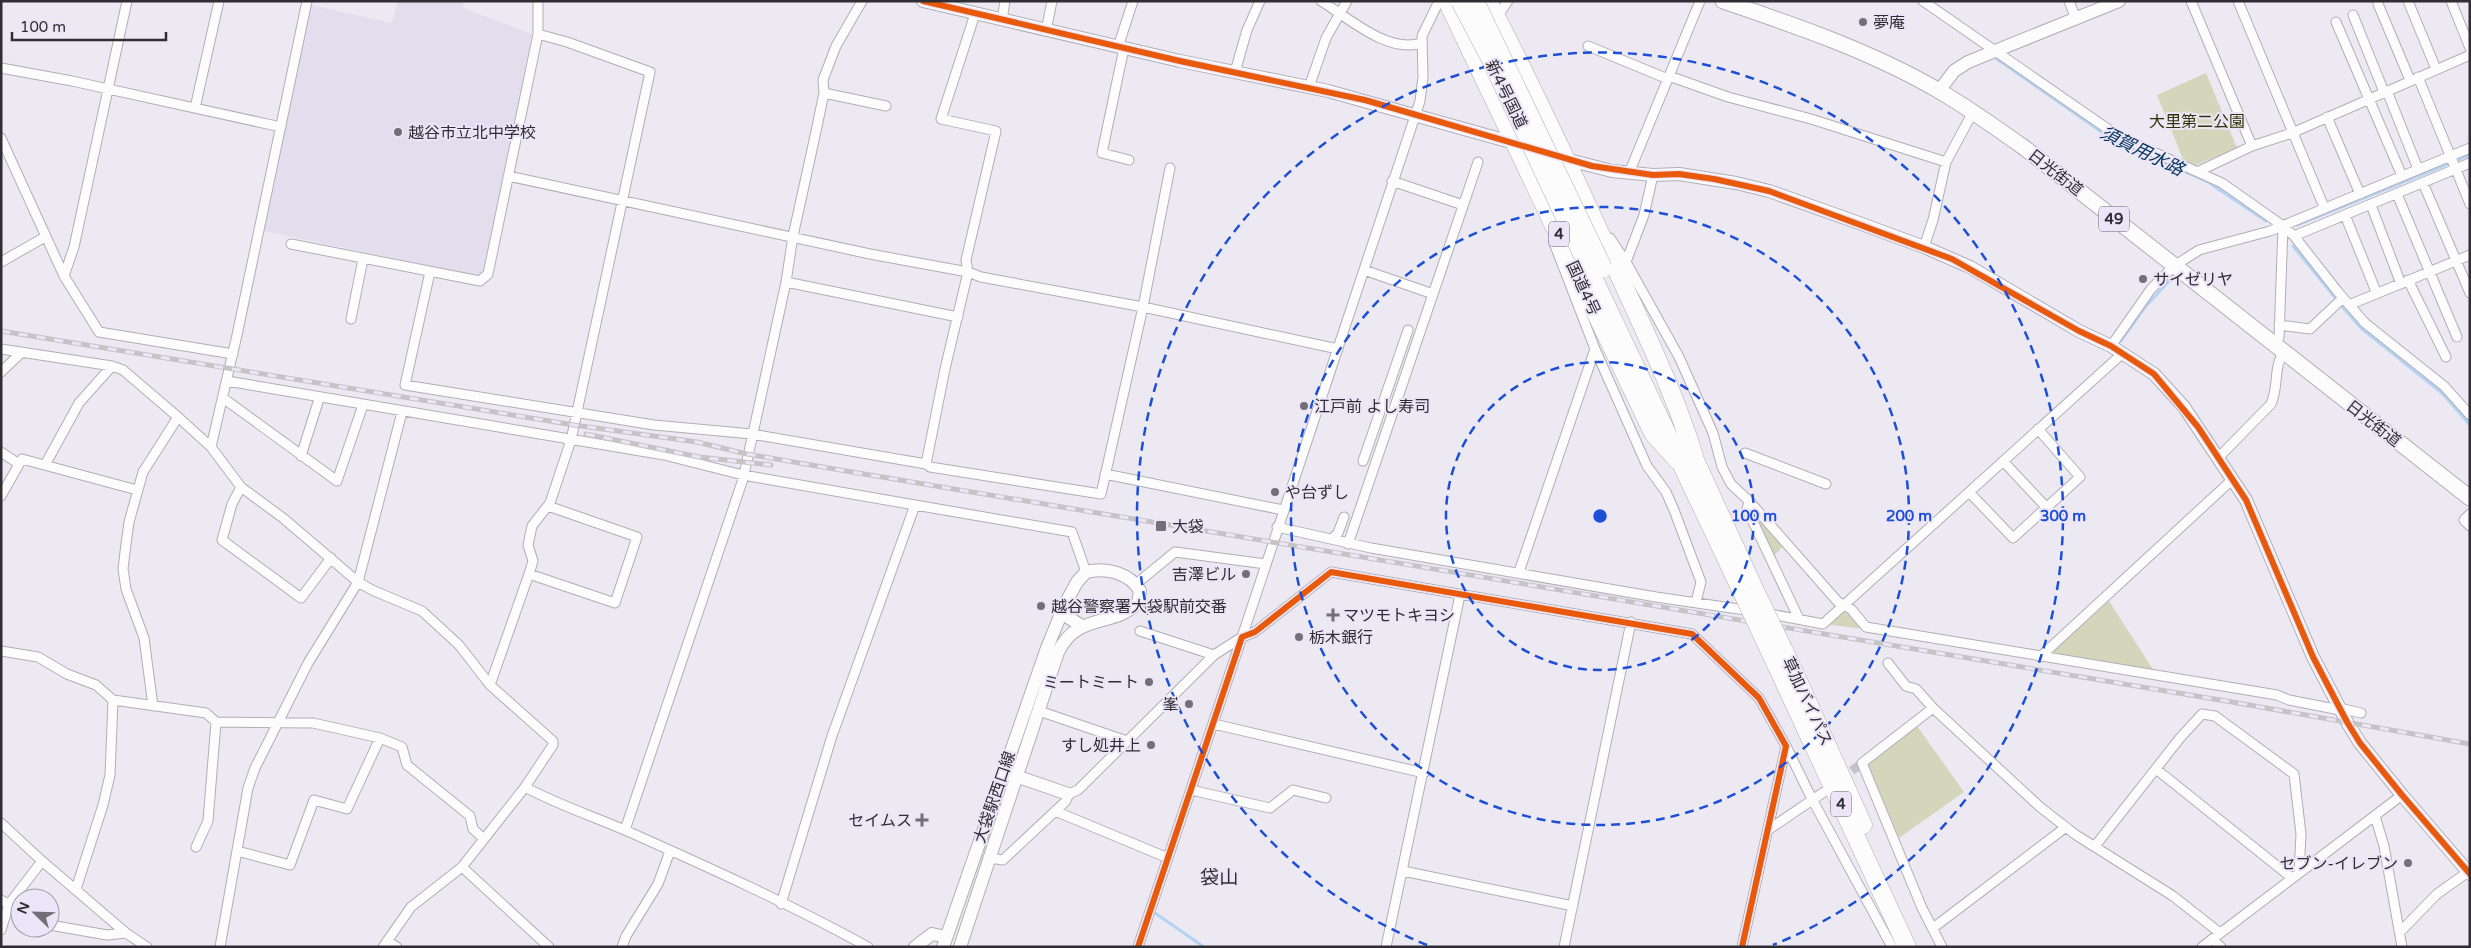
<svg xmlns="http://www.w3.org/2000/svg" width="2471" height="948" font-family="'Varela Round','Noto Sans JP',sans-serif">
	<style>
		.education { fill: #e4dded }
		.green { fill: #d5d5bb }
		.lines { fill: none; stroke-linecap: round; stroke-linejoin: round }
		.stream { stroke: #b4d3f3; stroke-width: 3 }
		.street-tunnel { stroke: #c7c3cd; stroke-width: 9; stroke-dasharray: 9 4.5; stroke-linecap: butt }
		.street-casing { stroke: #b0aeb5; stroke-width: 11 }
		.secondary-casing { stroke: #b0aeb5; stroke-width: 14 }
		.primary-casing { stroke: #b0aeb5; stroke-width: 17 }
		.highway-casing { stroke: #b0aeb5; stroke-width: 19 }
		.street { stroke: #fcfcfd; stroke-width: 9 }
		.secondary { stroke: #fcfcfd; stroke-width: 12 }
		.primary { stroke: #fcfcfd; stroke-width: 15 }
		.highway { stroke: #fcfcfd; stroke-width: 18 }
		.rail-casing { stroke: #c4c3c6; stroke-width: 5 }
		.rail { stroke: #ece5f7; stroke-width: 3; stroke-dasharray: 9; stroke-linecap: butt }
		.highway-bridge-casing { stroke: #b0aeb5; stroke-width: 19; stroke-linecap: butt }
		.highway-bridge { stroke: #fcfcfd; stroke-width: 18 }
		.cycleway-casing { stroke: #ece5f7; stroke-width: 9 }
		.cycleway { stroke: #e8590c; stroke-width: 6 }
		.ring { fill: none; stroke: #1d4ed8; stroke-width: 2.5; stroke-dasharray: 9 6 }
		.poi-dot { fill: #726f77; stroke: #ece5f7; stroke-width: 2 }
		.labels { text-anchor: middle; stroke-width: 4; stroke-linejoin: round; paint-order: stroke }
		.shield { fill: #ece5f7; stroke: #68646e; stroke-width: 1 }
		.shield-label { font-size: 15px; font-weight: bold; fill: #302d34 }
		.poi-label { font-size: 16px; fill: #302d34; stroke: #ece5f7; text-anchor: start }
		.street-label { font-size: 16px; fill: #302d34; stroke: #ece5f7 }
		.park-label { font-size: 16px; fill: #323304; stroke: #ece5f7 }
		.water-label { font-size: 18px; font-style: italic; fill: #003359; stroke: #ece5f7 }
		.quarter-label { font-size: 19px; fill: #302d34; stroke: #ece5f7 }
		.centre { fill: #1d4ed8; stroke: #ece5f7; stroke-width: 2.5 }
		.ring-label { font-size: 15px; text-anchor: middle; font-weight: bold; fill: #1d4ed8; stroke: #ece5f7; stroke-width: 4; stroke-linejoin: round; paint-order: stroke }
	</style>
	<rect width="100%" height="100%" fill="#ede9f3"/>
	<path class="education" d="M398 1 464 2 463 8 532 34 483 272 478 276 264 231 311 5 392 23Z"/>
	<path class="green" d="M2206 73 2237 148 2196 165 2183 159 2157 95Z
		M1750 504 1785 544 1772 558Z
		M2109 601 2154 671 2049 655Z
		M1842 609 1850 610 1863 629 1825 624Z
		M1917 726 1964 792 1899 838 1868 764Z"/>
	<g class="lines">
		<path class="stream" d="M1997 59 2113 140 2208 182 2266 221
			M2297 225 2470 155
			M2293 246 2337 300
			M2340 304 2361 328 2442 393 2470 425
			M2121 341 2146 306 2171 279
			M1155 913 1204 947"/>
		<path class="street-tunnel" d="M1841 779 1862 763"/>
		<defs>
			<path id="street" d="M1321 1C1349 18 1388 54 1421 43
				M1923 1 2118 136 2222 183 2283 226 2279 338 2274 345
				M2069 1 2076 19
				M2191 1 2252 146
				M2238 1 2324 207
				M2408 1 2436 69
				M2451 1 2470 48
				M2378 4 2410 80
				M975 14 941 119 996 131 966 260 968 272 945 369 926 464 930 467 1101 494 1143 307 1170 168
				M2353 15 2384 92
				M1497 17 1508 1
				M1002 20 1005 1
				M2336 22 2402 176
				M1046 31 1052 1
				M1588 46 1668 79
				M1118 47 1133 1
				M1124 48 1102 153 1129 160
				M1 68 72 81 281 127
				M1235 72 1247 30 1260 1
				M1669 76 1728 97 1811 119 1946 162
				M2418 77 2470 204
				M1309 87 1326 38 1347 1
				M2387 91 2418 169
				M824 93 886 106
				M195 108 219 1
				M2327 117 2360 194
				M1 138 64 276 99 332 233 354
				M2199 171 2252 146 2292 133 2470 55
				M1629 173 1700 1
				M1653 175 1644 215 1626 262 1679 357 1713 433 1722 467 1731 484 1749 501 1838 602 1851 609 1866 627 2277 695 2289 700 2340 710
				M508 176 870 254 968 272 981 277 1143 307 1338 349
				M1392 181 1463 205
				M2423 183 2470 293
				M2397 194 2457 337
				M2371 205 2401 284
				M2345 215 2377 294
				M2283 226 2294 236 2338 292 2365 323 2444 386 2470 415
				M2294 236 2470 163
				M1610 238 1626 262
				M1554 243 1595 349 1647 466 1666 492 1674 510 1701 582 1696 602
				M291 244 480 281 488 274 538 34V1
				M1924 247 1933 220 1946 162 1973 112
				M1 262 45 237
				M1364 270 1433 294
				M430 272 405 385 654 425 752 434 926 464
				M64 276 74 247 127 1
				M2408 280 2446 357
				M786 282 958 317
				M2349 305 2470 255
				M351 319 363 259
				M2279 325 2310 329 2343 298
				M2111 346 2151 289 2174 266 2199 250 2270 231 2470 148
				M1 349 112 366 123 370 178 417
				M1 372 22 352
				M227 381 664 455 743 475 915 505 832 736 781 904
				M223 398 337 481 363 405
				M211 447 237 335 307 1
				M1 452 19 464
				M1745 453 1826 484
				M301 456 319 399
				M2219 457 2271 404C2279 387 2273 367 2284 352
				M1363 461 1408 330
				M2003 461 2046 507
				M45 465 79 403 112 366
				M1105 474 1283 510
				M241 487 232 504 222 540 301 598 331 558
				M1969 492 2013 538 2080 477 2038 429
				M1 496 22 459 137 490
				M1749 501 1747 509 1799 619
				M915 505 1072 532 1086 572
				M2470 514 2464 520 2470 526
				M1277 527 1371 548 1656 597 1752 611
				M1332 539 1338 533 1344 517
				M1348 544 1478 162
				M1519 572 1595 349
				M529 574 615 603 637 537 548 506
				M1136 584 1175 552 1266 564
				M1765 613 1823 624 2123 353
				M1140 631 1214 655
				M1 651 38 657 67 674 96 685 113 700 206 713 216 722 313 723 380 738 402 747 407 765 470 816 473 829 484 839
				M2040 657 2233 479
				M1888 663 1906 686 1916 689 1933 708
				M490 685 529 574 533 561 528 545 532 526 550 503 571 440 650 72 567 42 538 34
				M153 706 144 638 126 589 123 569 125 552 129 522 143 472 178 417 211 447 241 487 283 518 358 582 372 590 422 611 459 645 490 685 553 741V745L525 787 462 867 411 907 383 947
				M2339 708 2361 713
				M1039 711 1127 741
				M1214 724 1424 773
				M1786 746 1812 799 1892 947
				M2156 769 2292 878
				M525 787C558 805 593 816 627 831 708 867 790 904 868 947
				M1191 790 1270 808 1293 790 1326 798
				M1055 811 1168 858
				M2375 816 2384 846 2402 947
				M1 823 42 861 126 933 147 947
				M625 830 743 479 786 282 793 236 815 136 824 93 823 80 836 46 862 1
				M1768 830 1824 792
				M2095 846 2180 738 2202 714 2215 716 2294 774 2301 834 2299 873
				M196 847 208 821 216 722
				M237 851 290 865 314 800 347 809 380 738
				M990 858 1003 860 1066 801 1068 794 1078 790 1214 655 1242 637 1420 101 1423 77 1422 36 1439 1
				M462 867 549 947
				M1403 871 1573 906
				M76 889 103 805 110 775 113 700
				M1 900 20 910
				M50 925 107 935 126 933
				M1933 928 2066 827
				M1 930 9 904 42 861
				M2400 932 2437 894 2468 872
				M2212 939 2221 947
				M387 941 397 947
				M220 947 248 788 255 768 308 663 358 582 402 412
				M622 947 626 936 658 884 670 851
				M1138 947 1242 637 1255 632 1331 572 1692 634 1759 698 1786 746 1742 947
				M1386 947 1460 595
				M1564 947 1631 622
				M1942 947 1922 908 1862 763 1933 708 2040 807 2076 835 2173 896 2220 933
				M2202 947 2402 795"/>
			<path id="secondary" d="M923 1 1180 61 1328 91 1518 144
				M1939 91 1954 71 1968 62 2119 1
				M1561 158 1612 171 1653 175 1679 174 1736 183 1769 191 1859 223 1924 247 1970 267 2079 331 2111 346 2154 374 2184 407 2246 500 2313 657 2347 722 2360 743 2402 795 2470 874
				M1061 613 1082 626
				M1010 774 1068 794
				M915 947 932 934 946 937
				M943 947 1047 648 1065 604 1077 582 1086 572C1106 567 1130 573 1140 591L1138 603C1112 628 1078 612 1058 652L960 947"/>
			<path id="primary" d="M1723 1C1797 26 1873 52 1941 92 1970 109 1998 129 2026 149L2470 498"/>
			<path id="highway" d="M1447 1 1653 433 1678 461
				M1488 1C1534 89 1575 178 1616 268 1644 330 1674 391 1694 456
				M1591 273 1742 592
				M1689 447 1757 595
				M1774 660 1907 947
				M1790 663 1863 825"/>
		</defs>
		<use href="#street" class="street-casing"/>
		<use href="#secondary" class="secondary-casing"/>
		<use href="#primary" class="primary-casing"/>
		<use href="#highway" class="highway-casing"/>
		<use href="#street" class="street"/>
		<use href="#secondary" class="secondary"/>
		<use href="#primary" class="primary"/>
		<use href="#highway" class="highway"/>
		<defs>
			<path id="rail" d="M1 331 574 425 697 442 747 454 846 471 2232 702 2470 744
				M586 434 699 457 771 465"/>
		</defs>
		<use href="#rail" class="rail-casing"/>
		<use href="#rail" class="rail"/>
		<defs>
			<path id="highway-bridge" d="M1460 1 1490 58 1591 273
				M1475 1 1603 268
				M1742 592 1774 660
				M1757 595 1790 663"/>
		</defs>
		<use href="#highway-bridge" class="highway-bridge-casing"/>
		<use href="#highway-bridge" class="highway-bridge"/>
		<defs>
			<path id="cycleway" d="M923 1 1180 61 1365 100 1592 166 1653 175 1679 174 1714 179 1769 191 1952 259 2079 331 2111 346 2154 374 2198 427 2246 500 2313 657 2347 722 2360 743 2402 795 2470 874
				M1138 947 1242 637 1255 632 1331 572 1692 634 1759 698 1786 746 1742 947"/>
		</defs>
		<use href="#cycleway" class="cycleway-casing"/>
		<use href="#cycleway" class="cycleway"/>
	</g>
	<g class="ring">
		<circle cx="1600" cy="516" r="154"/>
		<circle cx="1600" cy="516" r="309"/>
		<path d="M1427 945A463 463 0 1 1 1773 945"/>
	</g>
	<g class="poi-dot">
		<circle cx="1863" cy="22" r="5"/>
		<circle cx="398" cy="132" r="5"/>
		<circle cx="2143" cy="279" r="5"/>
		<circle cx="1304" cy="406" r="5"/>
		<circle cx="1275" cy="492" r="5"/>
		<rect x="1155" y="520" width="12" height="12" rx="2.5"/>
		<circle cx="1246" cy="574" r="5"/>
		<circle cx="1041" cy="606" r="5"/>
		<path d="M1330.5 607.5h5v5h5v5h-5v5h-5v-5h-5v-5h5z"/>
		<circle cx="1299" cy="637" r="5"/>
		<circle cx="1149" cy="682" r="5"/>
		<circle cx="1189" cy="704" r="5"/>
		<circle cx="1151" cy="745" r="5"/>
		<path d="M919.5 812.5h5v5h5v5h-5v5h-5v-5h-5v-5h5z"/>
		<circle cx="2408" cy="863" r="5"/>
	</g>
	<g class="labels">
		<g class="shield">
			<rect x="2099" y="206.5" width="30" height="25" rx="4"/>
			<rect x="1549" y="221.5" width="20" height="25" rx="4"/>
			<rect x="1831" y="791.5" width="20" height="25" rx="4"/>
		</g>
		<g class="shield-label">
			<text x="2114" y="224">49</text>
			<text x="1559" y="239">4</text>
			<text x="1841" y="809">4</text>
		</g>
		<g class="poi-label">
			<text x="1873" y="28">夢庵</text>
			<text x="408" y="138">越谷市立北中学校</text>
			<text x="2153" y="285">サイゼリヤ</text>
			<text x="1314" y="412">江戸前 よし寿司</text>
			<text x="1285" y="498">や台ずし</text>
			<text x="1172" y="532">大袋</text>
			<text x="1236" y="580" text-anchor="end">吉澤ビル</text>
			<text x="1051" y="612">越谷警察署大袋駅前交番</text>
			<text x="1343" y="621">マツモトキヨシ</text>
			<text x="1309" y="643">栃木銀行</text>
			<text x="1139" y="688" text-anchor="end">ミートミート</text>
			<text x="1179" y="710" text-anchor="end">峯</text>
			<text x="1141" y="751" text-anchor="end">すし処井上</text>
			<text x="912" y="826" text-anchor="end">セイムス</text>
			<text x="2398" y="869" text-anchor="end">セブン-イレブン</text>
		</g>
		<g class="street-label">
			<text transform="translate(1507 94) rotate(64)" y="6">新4号国道</text>
			<text transform="translate(2056 172) rotate(38)" y="6">日光街道</text>
			<text transform="translate(1584 288) rotate(65)" y="6">国道4号</text>
			<text transform="translate(2374 423) rotate(38)" y="6">日光街道</text>
			<text transform="translate(1808 701) rotate(65)" y="6">草加バイパス</text>
			<text transform="translate(994 797) rotate(-71)" y="6">大袋駅西口線</text>
		</g>
		<g class="park-label">
			<text x="2197" y="127">大里第二公園</text>
		</g>
		<g class="water-label">
			<text transform="translate(2142 151) rotate(26)" y="6">須賀用水路</text>
		</g>
		<g class="quarter-label">
			<text x="1219" y="884">袋山</text>
		</g>
	</g>
	<circle cx="1600" cy="516" r="8" class="centre"/>
	<g class="ring-label">
		<text x="1754" y="521">100 m</text>
		<text x="1909" y="521">200 m</text>
		<text x="2063" y="521">300 m</text>
	</g>
	<rect width="2471" height="948" fill="none" stroke="#302d34" stroke-width="5"/>
	<g transform="translate(35 913) rotate(293)"><circle r="24" fill="#ece5f7" stroke="#a19ba9"/>
	<path d="M0-4L9 19L0 12L-9 19Z" fill="#726f77"/>
	<text y="-8" font-size="14" font-weight="bold" text-anchor="middle" fill="#302d34">N</text>
	</g>
	<path d="M12 32v8h154v-8" fill="none" stroke="#302d34" stroke-width="2.5"/>
	<text x="20" y="32" font-size="15" fill="#302d34" stroke="#ece5f7" stroke-width="4" paint-order="stroke">100 m</text>
</svg>
